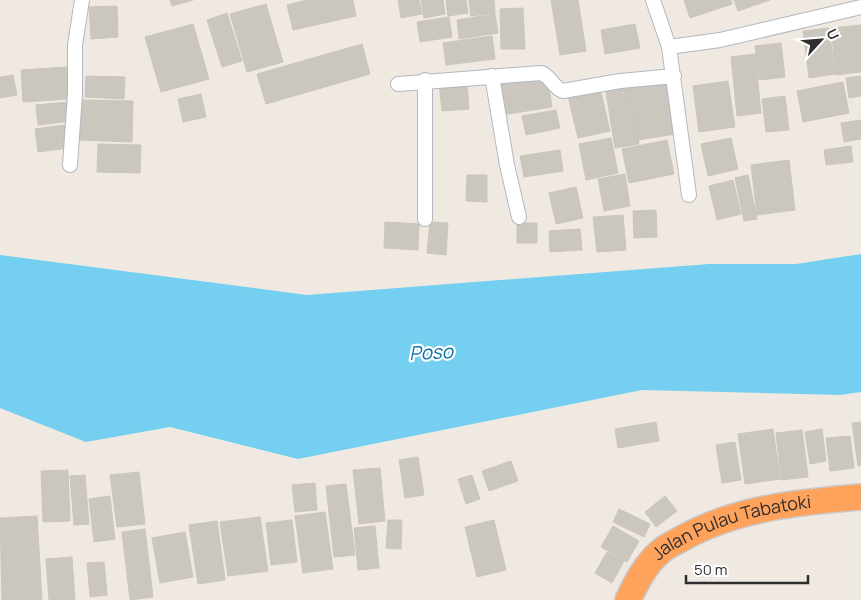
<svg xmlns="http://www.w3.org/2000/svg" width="861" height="600" font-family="Manrope,sans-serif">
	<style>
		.water { fill: #75cff0 }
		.building { fill: #cbc7bf; stroke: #cbc5ba }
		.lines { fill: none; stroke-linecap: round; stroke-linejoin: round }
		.street-casing { stroke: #b4b7c1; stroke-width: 16 }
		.highway-casing { stroke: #c9c9c9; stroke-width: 28 }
		.street { stroke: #fff; stroke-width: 14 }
		.highway { stroke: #ffa35c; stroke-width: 25 }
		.labels { text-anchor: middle; stroke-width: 4.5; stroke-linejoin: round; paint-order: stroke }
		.street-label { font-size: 18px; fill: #2e2e2e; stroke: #fff }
		.water-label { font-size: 19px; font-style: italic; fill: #0d6fa3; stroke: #fff }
	</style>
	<rect width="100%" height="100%" fill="#efe9e1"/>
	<path class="water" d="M861 254V392L840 395 642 390 298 459 170 427 86 442 0 408V255L307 295 709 264H796Z"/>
	<path class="building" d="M170 0H193L172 6Z
		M307 0H353L356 16 293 30 287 5Z
		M398 0H419L422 14 401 18Z
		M421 0H443L445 14 424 18Z
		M446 0H466L468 13 448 16Z
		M469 0H494L495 13 471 16Z
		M551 0H578L586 51 560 55Z
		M684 0H731L732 4 690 18Z
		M734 0H770L738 11Z
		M266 4 283 62 247 72 230 14Z
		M117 6 118 37 91 39 89 7Z
		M523 8 525 49H501L500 9Z
		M227 13 242 61 222 67 207 20Z
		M495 14 498 33 459 39 457 20Z
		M449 17 452 37 420 42 417 22Z
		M193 24 209 79 161 92 145 37Z
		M635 24 640 48 605 54 601 30Z
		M861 25V72L836 75 831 28Z
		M829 28 835 74 809 78 803 31Z
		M492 36 495 59 446 65 443 43Z
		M781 43 785 77 759 80 755 46Z
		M362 44 370 74 266 104 257 74Z
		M755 54 761 113 737 116 731 57Z
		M67 67 69 99 23 102 21 70Z
		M13 75 17 95 0 98V77Z
		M86 76 125 77 124 99 85 97Z
		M861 76V96L849 98 846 78Z
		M547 77 552 107 502 115 497 85Z
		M671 77 676 111 632 118 627 84Z
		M467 81 469 109 442 111 439 83Z
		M728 81 735 127 699 132 693 86Z
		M629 82 639 144 615 148 605 86Z
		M843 82 849 113 803 122 797 91Z
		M600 88 610 131 578 138 568 96Z
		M201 94 206 117 183 122 178 99Z
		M785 96 789 130 766 132 762 99Z
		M80 100 133 101 132 142 79 140Z
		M68 102 70 121 38 125 36 105Z
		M556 110 560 128 526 135 522 116Z
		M678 111 682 133 638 140 634 118Z
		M861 120V139L844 142 841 123Z
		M66 125 69 148 38 152 35 129Z
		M611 138 618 173 586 180 579 144Z
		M731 138 738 169 708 176 701 144Z
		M667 140 674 174 629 183 622 149Z
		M98 144 141 145 140 173 97 172Z
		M851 146 853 162 826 165 824 150Z
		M560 150 563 171 524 177 520 156Z
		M789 160 795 210 757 215 751 165Z
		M625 174 630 206 604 211 598 179Z
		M467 175H487V202L466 201Z
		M748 175 757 219 744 221 735 178Z
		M733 180 741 214 717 220 709 186Z
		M576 187 583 218 556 224 549 193Z
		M656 210 657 237 634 238 633 211Z
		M623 215 626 250 597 252 593 217Z
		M385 222 419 224 418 250 384 248Z
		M430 222 448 223 446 255 427 253Z
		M517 223H537V243H517Z
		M580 229 582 250 550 252 549 231Z
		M656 422 659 441 618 448 615 429Z
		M861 422V465L858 466 852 423Z
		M773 429 780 479 745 484 738 434Z
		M822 429 826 461 810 464 805 432Z
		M802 430 808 477 781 480 776 433Z
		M850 436 854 468 830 471 826 438Z
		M735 442 741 480 722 483 716 445Z
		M418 457 424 495 405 498 399 460Z
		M511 461 518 481 489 491 482 471Z
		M380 468 385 521 359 524 353 470Z
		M68 470 70 521 43 522 41 471Z
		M139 472 145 524 117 527 110 475Z
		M85 475 89 524 74 525 70 476Z
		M472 475 480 499 466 504 458 479Z
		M315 483 317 510 295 512 292 485Z
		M346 484 355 555 334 557 326 486Z
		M110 496 115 539 94 542 89 499Z
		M665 496 677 511 656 527 645 512Z
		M619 509 650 524 644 537 613 522Z
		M325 512 333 569 303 573 295 516Z
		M37 516 42 600H2L0 518Z
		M260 517 268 571 228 576 220 522Z
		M292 520 297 562 271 565 266 523Z
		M388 520H402L401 549 386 548Z
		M494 520 506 570 477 577 465 527Z
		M217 521 225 580 198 584 189 525Z
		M375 526 379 568 358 570 354 528Z
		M613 526 639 541 627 562 601 547Z
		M145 529 153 597 130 600 122 532Z
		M185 532 193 577 160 583 152 538Z
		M607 552 624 561 612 583 595 573Z
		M72 557 75 600H49L46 559Z
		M104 562 107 595 90 597 87 563Z"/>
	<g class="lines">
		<defs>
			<path id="street" d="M653 0 669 47 720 40 861 7
				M669 47 689 195
				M492 76 507 165 519 217
				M398 84 541 73C551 76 553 88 563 91L620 81 674 76
				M70 165 75 94V45L82 0
				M425 219V80"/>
			<g id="highway">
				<path id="s1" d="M628 600C636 583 645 565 660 552 666 546 674 543 683 538 736 508 800 502 861 497"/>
			</g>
		</defs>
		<use href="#street" class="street-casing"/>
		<use href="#highway" class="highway-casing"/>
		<use href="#street" class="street"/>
		<use href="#highway" class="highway"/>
	</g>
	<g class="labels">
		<g class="street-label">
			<text dy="6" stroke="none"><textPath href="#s1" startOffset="135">Jalan Pulau Tabatoki</textPath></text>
		</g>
		<g class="water-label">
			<text transform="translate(431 352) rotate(-3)" y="7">Poso</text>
		</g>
	</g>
	<g transform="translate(821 40) rotate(64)" stroke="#ffffff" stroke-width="4" paint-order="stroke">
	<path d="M0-4L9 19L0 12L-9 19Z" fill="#2e2e2e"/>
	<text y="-8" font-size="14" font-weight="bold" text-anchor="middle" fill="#2e2e2e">U</text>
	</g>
	<path d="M686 575v8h122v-8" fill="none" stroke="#2e2e2e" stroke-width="2.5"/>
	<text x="694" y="575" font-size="15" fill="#2e2e2e" stroke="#ffffff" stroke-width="4" paint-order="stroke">50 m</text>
</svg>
